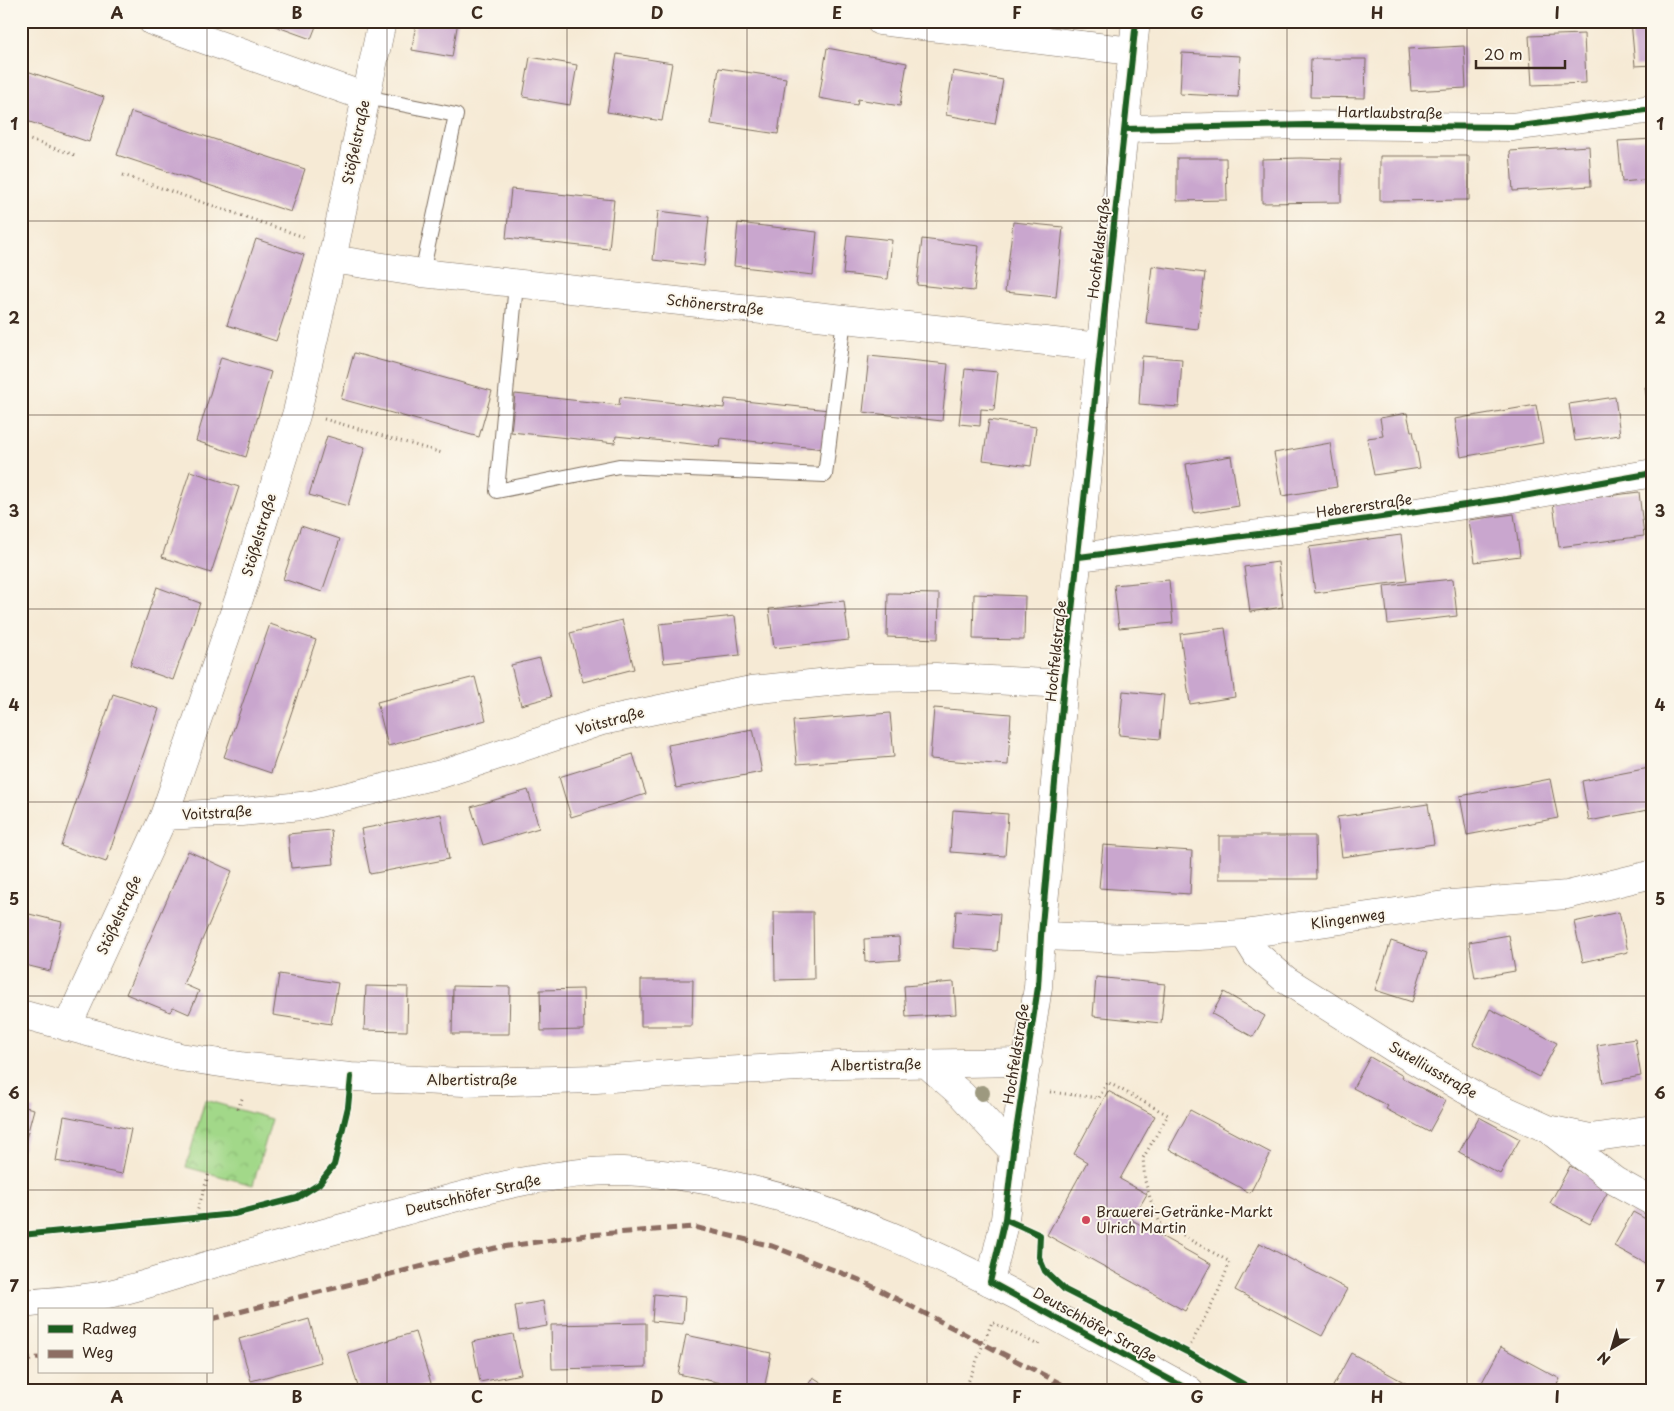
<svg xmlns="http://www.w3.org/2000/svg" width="1674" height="1411" font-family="'Playpen Sans',sans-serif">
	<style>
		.park { fill: url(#park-crowns); stroke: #6e8154 }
		.building { fill: #c9a6ce }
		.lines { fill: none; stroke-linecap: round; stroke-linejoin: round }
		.lane-casing { stroke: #7c6d5e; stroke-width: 16 }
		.street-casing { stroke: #7c6d5e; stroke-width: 29 }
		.secondary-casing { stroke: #7c6d5e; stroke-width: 29 }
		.path { stroke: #7c6d5e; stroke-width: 3; stroke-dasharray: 1 4; stroke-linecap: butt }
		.lane { stroke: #fff; stroke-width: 14 }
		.street { stroke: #fff; stroke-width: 28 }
		.secondary { stroke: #fff; stroke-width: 28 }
		.quiet { stroke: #8d6e63; stroke-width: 5; stroke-dasharray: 10 5; stroke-linecap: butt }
		.cycleway-casing { stroke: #fbf7ec; stroke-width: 9 }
		.cycleway { stroke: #1b5e20; stroke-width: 6 }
		.tree { fill: #9d997f }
		.grid { fill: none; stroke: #3b2a1e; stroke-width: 1; stroke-opacity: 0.55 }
		.poi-dot { fill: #d1495b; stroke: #fbf7ec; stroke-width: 2 }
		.labels { text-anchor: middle; stroke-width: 4; stroke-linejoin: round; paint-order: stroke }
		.street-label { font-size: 14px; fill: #3b2a1e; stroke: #fbf7ec }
		.poi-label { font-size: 14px; fill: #3b2a1e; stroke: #fbf7ec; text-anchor: start }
		.neatline { fill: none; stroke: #3b2a1e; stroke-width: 2 }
		.grid-label { font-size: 16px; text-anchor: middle; font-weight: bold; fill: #3b2a1e }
	</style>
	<defs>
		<pattern id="park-crowns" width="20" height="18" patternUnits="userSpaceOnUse" patternTransform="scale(1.25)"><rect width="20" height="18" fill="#a2d889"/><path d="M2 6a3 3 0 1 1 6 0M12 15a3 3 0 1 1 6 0" fill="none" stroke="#8cba76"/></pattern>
	</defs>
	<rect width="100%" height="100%" fill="#fbf7ec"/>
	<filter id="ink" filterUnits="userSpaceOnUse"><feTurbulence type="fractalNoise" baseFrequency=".02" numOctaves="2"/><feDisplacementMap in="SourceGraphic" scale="10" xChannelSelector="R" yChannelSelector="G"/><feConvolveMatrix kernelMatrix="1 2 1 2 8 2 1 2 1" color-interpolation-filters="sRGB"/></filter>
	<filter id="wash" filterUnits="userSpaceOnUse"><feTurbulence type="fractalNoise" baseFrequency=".0096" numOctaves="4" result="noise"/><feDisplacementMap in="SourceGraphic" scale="20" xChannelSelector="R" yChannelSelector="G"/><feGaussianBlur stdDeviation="1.12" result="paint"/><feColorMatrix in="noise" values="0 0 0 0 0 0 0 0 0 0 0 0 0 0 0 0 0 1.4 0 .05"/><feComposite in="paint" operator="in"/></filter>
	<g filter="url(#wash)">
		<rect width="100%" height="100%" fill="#f6ead5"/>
		<path class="park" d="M205 1100 272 1119 253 1185 186 1167Z"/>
		<g id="blocks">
			<path class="building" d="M261 21H318L311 39Z
				M416 21H458L452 57 412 50Z
				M1631 21H1653V65L1635 66Z
				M1584 34 1586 83 1532 85 1529 36Z
				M1464 46 1466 88 1411 91 1408 49Z
				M827 48 907 63 900 106 858 99 857 105 819 98Z
				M1182 53 1240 56 1238 97 1180 94Z
				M617 54 672 63 662 121 607 112Z
				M530 57 577 65 570 105 523 97Z
				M1311 59H1366L1365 98 1310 97Z
				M719 68 786 78 778 134 711 124Z
				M21 69 104 97 89 142 21 119Z
				M953 71 1003 80 995 124 946 115Z
				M131 112 305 169 291 212 117 155Z
				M1653 139V179L1622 182 1618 141Z
				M1589 146 1591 186 1513 191 1510 151Z
				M1380 156H1469V200L1380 201Z
				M1177 158H1226L1227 200 1177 201Z
				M1301 158 1341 159V202L1262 203V159Z
				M511 189 614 200 609 249 506 238Z
				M658 211 709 217 704 266 653 260Z
				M1013 222 1063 227 1056 297 1005 292Z
				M738 223 817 232 813 275 734 266Z
				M847 235 892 240 888 279 843 274Z
				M256 239 304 255 276 341 227 325Z
				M922 239 979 246 974 291 917 285Z
				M1152 266 1205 273 1198 329 1146 323Z
				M354 353 492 391 479 437 341 399Z
				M869 356 948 364 942 421 863 412Z
				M1142 356 1182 359 1179 407 1139 404Z
				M221 357 271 372 246 457 196 441Z
				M965 369 998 372 994 410 981 409 980 426 959 424Z
				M1653 386V433H1652L1645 387Z
				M515 394 619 405 620 397 724 408 725 399 829 410 825 449 721 438 720 447 616 436 615 443 511 432Z
				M1615 397 1620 435 1575 441 1569 404Z
				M1536 405 1543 443 1461 457 1455 419Z
				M1407 413 1411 431H1413L1420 468 1374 475 1367 438 1383 436 1380 418Z
				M989 420 1036 427 1031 466 983 460Z
				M327 436 365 447 348 506 309 495Z
				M1330 443 1337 487 1282 496 1274 453Z
				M1231 456 1239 506 1194 513 1186 464Z
				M190 471 239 487 211 573 162 557Z
				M1639 492 1644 536 1559 547 1553 503Z
				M1514 514 1520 556 1475 562 1469 520Z
				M301 526 340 539 322 592 283 579Z
				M1401 535 1407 581 1315 593 1309 547Z
				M1278 562 1283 607 1250 612 1244 567Z
				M1453 579 1457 616 1388 624 1384 586Z
				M1169 580 1173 623 1119 628 1114 585Z
				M157 587 200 603 173 680 130 665Z
				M888 593 939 594 938 639 887 637Z
				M974 594 1025 596 1024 640 973 639Z
				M844 601 849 640 774 648 769 609Z
				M735 616 740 655 664 663 659 624Z
				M622 620 634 669 583 682 570 633Z
				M270 624 316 640 271 773 224 757Z
				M1225 628 1235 697 1190 704 1180 634Z
				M540 658 551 697 521 705 511 665Z
				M475 677 486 720 388 746 377 702Z
				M1123 691 1164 695 1160 739 1119 735Z
				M113 694 159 709 106 862 61 846Z
				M934 708 1011 714 1008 765 930 759Z
				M890 713 894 757 797 764 793 721Z
				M753 729 762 772 676 788 668 745Z
				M633 754 646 794 571 817 559 777Z
				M1649 768 1653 787V809L1589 821 1582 781Z
				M1550 779 1558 818 1467 835 1460 796Z
				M528 790 539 828 483 845 471 807Z
				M1428 804 1434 844 1342 857 1337 817Z
				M953 810 1008 814 1005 856 950 852Z
				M441 814 449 859 370 874 361 829Z
				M331 830 334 864 291 868 288 834Z
				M1219 836H1315L1316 879H1219Z
				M1103 845 1192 851 1190 894 1099 888Z
				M188 851 232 871 183 984 199 991 189 1014 173 1007 170 1012 126 994Z
				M956 911 1000 914 997 951 953 948Z
				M21 912 62 922 50 971 21 964Z
				M774 912H813L814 979 775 980Z
				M1619 912 1628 952 1583 962 1574 922Z
				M1509 935 1515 971 1475 978 1469 942Z
				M899 937 900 960 865 962 864 939Z
				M1391 941 1427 953 1412 1002 1375 990Z
				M279 974 338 983 331 1024 273 1015Z
				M1096 977 1165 984 1161 1023 1093 1016Z
				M641 980H693L692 1026H641Z
				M954 982 956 1014 906 1017 904 986Z
				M366 986 408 987 407 1031 364 1030Z
				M453 986 510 987 509 1034H452Z
				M583 989 584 1030 541 1031 540 990Z
				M1224 992 1265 1016 1253 1037 1212 1014Z
				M1490 1009 1557 1043 1539 1077 1473 1044Z
				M1635 1039 1641 1076 1603 1083 1597 1045Z
				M1370 1057 1403 1076 1402 1078 1446 1101 1429 1132 1386 1109 1388 1106 1353 1088Z
				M1108 1091 1155 1116 1120 1179 1147 1194 1132 1220 1211 1264 1185 1311 1047 1235 1087 1162 1074 1154Z
				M21 1106 34 1109 23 1150H21Z
				M1190 1110 1271 1153 1250 1193 1169 1149Z
				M64 1116 131 1129 122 1174 56 1161Z
				M1479 1117 1520 1139 1500 1174 1459 1152Z
				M1570 1166 1610 1188 1590 1224 1550 1203Z
				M1633 1212 1653 1223V1261L1650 1266 1614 1246Z
				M1260 1243 1347 1289 1322 1336 1235 1290Z
				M654 1294 685 1297 683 1324 652 1321Z
				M543 1301 547 1326 519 1331 515 1306Z
				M309 1319 321 1362 251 1381 239 1339Z
				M646 1323V1367L552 1369 551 1325Z
				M415 1332 431 1383 411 1390H359L348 1353Z
				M513 1334 521 1374 480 1382 472 1342Z
				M686 1335 771 1353 764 1390H756L678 1374Z
				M1501 1347 1560 1379 1554 1390H1487L1480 1386Z
				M1351 1353 1411 1386 1419 1390H1331Z
				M813 1377 833 1390H805Z"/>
		</g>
	</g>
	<g filter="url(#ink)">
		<use href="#blocks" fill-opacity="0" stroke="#7c6d5e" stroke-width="1"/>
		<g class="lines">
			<defs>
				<path id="lane" d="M366 97 456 115 422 273
					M516 284 497 491 619 466 825 475 844 319"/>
				<path id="street" d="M152 21 366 97
					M880 21 1132 51
					M1125 129 1306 125 1512 127 1653 109
					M332 259 422 273 1100 347
					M1079 557 1298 529 1507 499 1653 473
					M164 816 242 812 311 805 441 774 602 721 751 690 868 678 936 677 1064 684
					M1244 934 1257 955 1286 980 1395 1049 1483 1100 1548 1129 1590 1138 1653 1129
					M1041 936 1130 939 1244 934 1451 904 1567 895 1653 874
					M21 1014 180 1057 248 1067 351 1077 464 1082 596 1079 699 1072 839 1065 1028 1062
					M67 1027 164 816 243 587 297 412 332 259 382 21
					M928 1065 962 1095 1013 1151
					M1553 1133 1615 1181 1653 1202
					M990 1282 1005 1219 1013 1151 1038 987 1041 936 1064 684 1136 21"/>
				<path id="secondary" d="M21 1304C51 1301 84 1300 113 1293 143 1286 173 1276 202 1267 270 1248 337 1229 405 1211 445 1200 484 1189 525 1181 557 1176 591 1170 623 1171 831 1180 1012 1293 1189 1390"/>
			</defs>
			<use href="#lane" class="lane-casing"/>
			<use href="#street" class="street-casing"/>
			<use href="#secondary" class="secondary-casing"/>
			<path class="path" d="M21 137 75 155
				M123 175 307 238
				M324 419 442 453
				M1050 1092 1099 1098 1107 1082 1168 1115 1143 1158 1145 1181 1153 1208 1160 1223 1230 1262 1218 1292 1187 1352
				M238 1109 243 1096
				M195 1219 209 1173
				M965 1390 992 1322 1038 1345 1040 1341"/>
			<use href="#lane" class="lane"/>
			<use href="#street" class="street"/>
			<use href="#secondary" class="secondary"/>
			<path class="quiet" d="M211 1319 495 1248 587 1235 694 1227 772 1246 862 1281 1073 1390
				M21 1360 39 1358"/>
			<defs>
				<path id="cycleway" d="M1136 21 1064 684 1041 936 1038 987 1013 1151 1005 1219 990 1282 1189 1390
					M1125 129 1306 125 1512 127 1653 109
					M1079 557 1298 529 1507 499 1653 473
					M1005 1219 1040 1235 1039 1257 1045 1271 1065 1290 1187 1352 1254 1390
					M21 1235 234 1214 297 1198 319 1184 334 1165 348 1107 351 1077"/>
			</defs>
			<use href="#cycleway" class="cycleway-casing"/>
			<use href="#cycleway" class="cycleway"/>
		</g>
		<circle class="tree" cx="982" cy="1093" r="8"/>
	</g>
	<path class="grid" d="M207 21V1310M387 21V1390M567 21V1390M747 21V1390M927 21V1390M1107 21V1390M1287 21V1390M1467 21V1390M21 221H1653M21 415H1653M21 609H1653M21 802H1653M21 996H1653M21 1190H1653M207 1372V1390"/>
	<circle class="poi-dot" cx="1086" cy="1220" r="5"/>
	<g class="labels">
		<g class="street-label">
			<text transform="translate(1390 113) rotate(1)" y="5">Hartlaubstraße</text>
			<text transform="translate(356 142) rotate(-78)" y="5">Stößelstraße</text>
			<text transform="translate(1099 248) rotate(-83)" y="5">Hochfeldstraße</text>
			<text transform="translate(715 305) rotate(6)" y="5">Schönerstraße</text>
			<text transform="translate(1364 506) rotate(-8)" y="5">Hebererstraße</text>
			<text transform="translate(259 535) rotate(-73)" y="5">Stößelstraße</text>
			<text transform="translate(1056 651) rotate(-84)" y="5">Hochfeldstraße</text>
			<text transform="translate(610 721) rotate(-15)" y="5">Voitstraße</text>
			<text transform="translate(217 813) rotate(-3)" y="5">Voitstraße</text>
			<text transform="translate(119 915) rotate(-65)" y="5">Stößelstraße</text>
			<text transform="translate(1348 919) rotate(-8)" y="5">Klingenweg</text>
			<text transform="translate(1016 1054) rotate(-81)" y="5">Hochfeldstraße</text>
			<text transform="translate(876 1065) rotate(-1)" y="5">Albertistraße</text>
			<text transform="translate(1433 1070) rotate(30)" y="5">Sutelliusstraße</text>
			<text x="472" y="1085">Albertistraße</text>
			<text transform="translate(473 1195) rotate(-13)" y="5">Deutschhöfer Straße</text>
			<text transform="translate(1095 1325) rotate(29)" y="5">Deutschhöfer Straße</text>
		</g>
		<g class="poi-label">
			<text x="1096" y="1217">Brauerei-Getränke-Markt<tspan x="1096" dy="16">Ulrich Martin</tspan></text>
		</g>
	</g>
	<rect width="1674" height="1411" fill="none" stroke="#fbf7ec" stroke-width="55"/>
	<rect x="38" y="1308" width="175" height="65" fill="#fbf7ec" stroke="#aea59a"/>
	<rect x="48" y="1325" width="25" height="8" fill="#1b5e20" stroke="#aea59a"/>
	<text x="82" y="1334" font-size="15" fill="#3b2a1e">Radweg</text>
	<rect x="48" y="1350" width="25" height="8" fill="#8d6e63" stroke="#aea59a"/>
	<text x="82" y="1358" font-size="15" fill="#3b2a1e">Weg</text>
	<g transform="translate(1612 1348) rotate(218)" stroke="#fbf7ec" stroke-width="4" paint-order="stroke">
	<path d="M0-4L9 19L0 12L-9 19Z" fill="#3b2a1e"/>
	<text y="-8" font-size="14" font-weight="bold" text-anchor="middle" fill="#3b2a1e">N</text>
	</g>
	<path d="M1476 60v8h89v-8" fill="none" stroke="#3b2a1e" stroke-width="2.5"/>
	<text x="1484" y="60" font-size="15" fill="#3b2a1e" stroke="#fbf7ec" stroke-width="4" paint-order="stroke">20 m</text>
	<rect x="28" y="28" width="1618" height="1356" class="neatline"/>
	<g class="grid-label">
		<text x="117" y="19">A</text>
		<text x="297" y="19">B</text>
		<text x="477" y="19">C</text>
		<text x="657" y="19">D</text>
		<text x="837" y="19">E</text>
		<text x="1017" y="19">F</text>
		<text x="1197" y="19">G</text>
		<text x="1377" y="19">H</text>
		<text x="1557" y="19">I</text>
		<text x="14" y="130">1</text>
		<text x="1660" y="130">1</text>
		<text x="14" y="324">2</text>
		<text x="1660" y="324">2</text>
		<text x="14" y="517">3</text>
		<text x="1660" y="517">3</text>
		<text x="14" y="711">4</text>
		<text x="1660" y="711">4</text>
		<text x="14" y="905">5</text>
		<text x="1660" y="905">5</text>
		<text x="14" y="1099">6</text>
		<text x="1660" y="1099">6</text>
		<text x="14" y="1292">7</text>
		<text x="1660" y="1292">7</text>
		<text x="117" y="1403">A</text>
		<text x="297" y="1403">B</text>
		<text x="477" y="1403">C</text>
		<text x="657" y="1403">D</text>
		<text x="837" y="1403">E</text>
		<text x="1017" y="1403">F</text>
		<text x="1197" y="1403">G</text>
		<text x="1377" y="1403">H</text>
		<text x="1557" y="1403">I</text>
	</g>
</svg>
